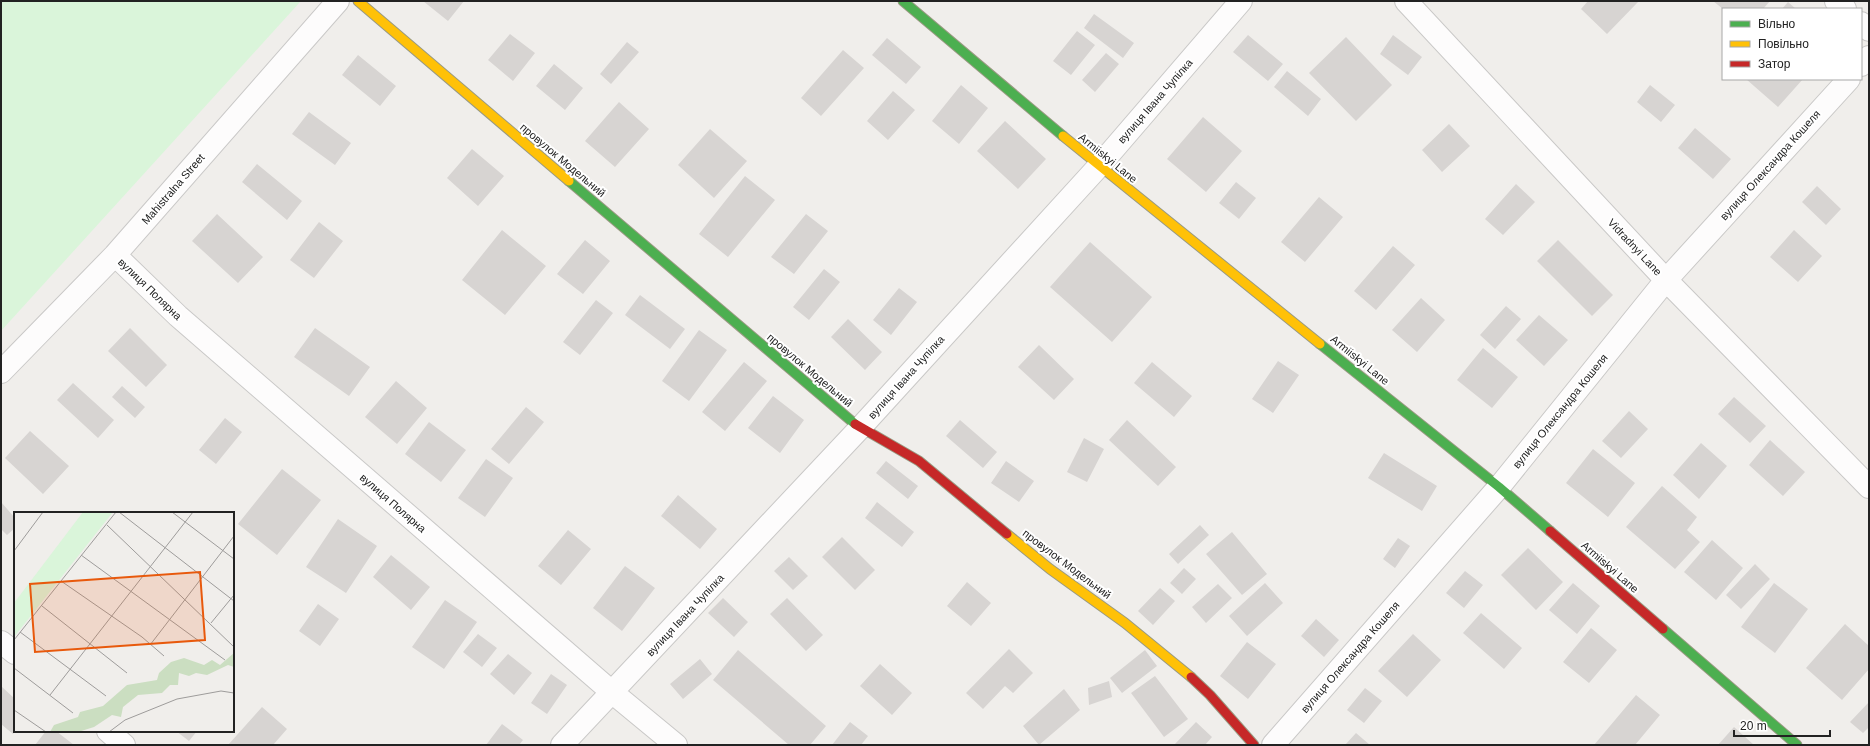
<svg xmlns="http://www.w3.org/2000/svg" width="1870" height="746" font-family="Arial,sans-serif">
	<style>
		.park { fill: #daf5da }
		.building { fill: #d7d4d2 }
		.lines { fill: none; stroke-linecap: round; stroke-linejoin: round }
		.street-casing { stroke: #c9c8c7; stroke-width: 24 }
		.fast-casing { stroke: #999a82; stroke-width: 11 }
		.slow-casing { stroke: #999a82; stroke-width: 11 }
		.jam-casing { stroke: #999a82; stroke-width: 11 }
		.street { stroke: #fdfcfc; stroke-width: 22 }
		.fast { stroke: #4caf50; stroke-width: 9 }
		.slow { stroke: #ffc107; stroke-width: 9 }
		.jam { stroke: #c62828; stroke-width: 9 }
		.labels { text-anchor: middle; stroke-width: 4; stroke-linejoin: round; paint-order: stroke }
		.street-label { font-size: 11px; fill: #222; stroke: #fff }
		.inset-road { fill: none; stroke: #9e9c9b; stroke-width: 1 }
		.view { fill: #e8590c; fill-opacity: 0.15; stroke: #e8590c; stroke-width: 2 }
		.inset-edge { fill: none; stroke: #222; stroke-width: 2 }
	</style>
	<rect width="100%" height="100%" fill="#f0eeeb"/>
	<path class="park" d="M1 1H301L1 331Z"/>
	<path class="building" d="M423 1H464L448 21Z
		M1588 1H1639L1607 34 1581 9Z
		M1713 1H1770L1763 9H1723Z
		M1788 2 1796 9H1782Z
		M1094 14 1134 43 1123 58 1084 28Z
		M1077 31 1095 45 1071 75 1053 61Z
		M510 34 535 53 513 81 488 60Z
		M1248 35 1283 64 1268 81 1233 52Z
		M1393 35 1422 57 1408 75 1380 54Z
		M1346 37 1392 85 1356 121 1309 73Z
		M887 38 921 67 906 84 872 55Z
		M627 42 639 52 611 84 600 74Z
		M843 50 864 68 821 116 801 98Z
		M1106 53 1119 64 1095 92 1082 80Z
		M358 55 396 86 380 106 342 75Z
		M554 64 583 88 565 110 536 86Z
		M1287 71 1321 99 1308 116 1274 87Z
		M1746 79H1803L1778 107Z
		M961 85 988 108 959 144 932 121Z
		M1650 85 1675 105 1661 122 1637 102Z
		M893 91 915 110 888 140 867 121Z
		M619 102 649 129 615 167 585 141Z
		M309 112 351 143 335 165 292 134Z
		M1203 117 1242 151 1206 192 1167 159Z
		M1005 121 1046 159 1018 189 977 151Z
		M1449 124 1470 146 1442 172 1422 150Z
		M1695 128 1731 159 1713 179 1678 148Z
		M710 129 747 161 714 198 678 165Z
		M472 149 504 176 478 206 447 178Z
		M257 164 302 201 287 220 242 182Z
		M745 176 775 200 728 257 699 234Z
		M1236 182 1256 198 1239 219 1219 203Z
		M1516 184 1535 202 1503 235 1485 219Z
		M1817 186 1841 209 1826 225 1802 202Z
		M1319 197 1343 217 1305 262 1281 242Z
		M217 214 263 257 238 283 192 241Z
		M806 214 828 231 794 274 771 257Z
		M319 222 343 241 314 278 290 260Z
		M502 230 546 266 505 315 462 280Z
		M1794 230 1822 256 1798 282 1770 257Z
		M585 240 610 261 583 294 557 274Z
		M1558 240 1613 295 1592 316 1537 261Z
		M1090 242 1152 297 1112 342 1050 287Z
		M1393 246 1415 265 1376 310 1354 291Z
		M824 269 840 282 809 320 793 307Z
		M899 288 917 302 891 335 873 320Z
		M640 295 685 329 670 349 625 315Z
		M1421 298 1445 320 1417 352 1392 330Z
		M596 300 613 313 580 355 563 342Z
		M1506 306 1521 319 1495 349 1480 335Z
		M1539 315 1568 340 1544 366 1516 340Z
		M848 319 882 352 865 370 831 337Z
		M130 328 167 365 146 387 108 351Z
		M315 328 370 367 349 396 294 357Z
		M699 330 727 350 689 401 662 381Z
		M1039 345 1074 379 1054 400 1018 367Z
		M1483 348 1518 377 1492 408 1457 380Z
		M1278 361 1299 375 1273 413 1252 399Z
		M744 362 767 381 725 431 702 412Z
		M1152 362 1192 396 1174 417 1134 383Z
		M396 381 427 408 397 444 365 417Z
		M73 383 114 420 98 438 57 400Z
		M122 386 145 407 135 418 112 397Z
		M773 396 804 420 780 453 748 428Z
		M1734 397 1766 426 1750 443 1718 414Z
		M526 407 544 422 509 464 491 449Z
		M1629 411 1648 429 1621 458 1602 441Z
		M225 418 242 432 216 464 199 450Z
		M960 420 997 452 983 468 946 436Z
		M1127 420 1176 467 1158 486 1109 440Z
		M429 422 466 450 441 482 405 454Z
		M30 431 69 466 43 494 5 458Z
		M1084 438 1104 449 1087 482 1067 472Z
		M1770 440 1805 472 1783 496 1749 465Z
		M1701 443 1727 466 1699 499 1673 475Z
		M1593 449 1635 483 1608 517 1566 483Z
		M1384 453 1437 486 1422 511 1368 478Z
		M486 459 513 478 485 517 458 498Z
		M886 461 918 486 908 499 876 473Z
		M1006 461 1034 481 1019 502 991 483Z
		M282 469 321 500 277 555 238 524Z
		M1662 486 1697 517 1687 530 1700 542 1675 569 1626 527Z
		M678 495 717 529 700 549 661 516Z
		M1 502 15 518V528L7 535 1 529Z
		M877 502 914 532 902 547 865 518Z
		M338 519 377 546 346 593 306 567Z
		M1200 525 1209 535 1178 564 1169 554Z
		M568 530 591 549 561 585 538 566Z
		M1232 532 1267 574 1242 595 1206 554Z
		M842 537 875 570 855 590 822 557Z
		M1398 538 1410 546 1395 568 1383 559Z
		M1712 540 1743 568 1716 600 1684 572Z
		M1528 548 1563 582 1536 610 1501 575Z
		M391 555 430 587 411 610 373 577Z
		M789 557 808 576 793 590 774 571Z
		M1755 564 1770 579 1741 609 1726 595Z
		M625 566 655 588 622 631 593 608Z
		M1184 568 1196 579 1182 594 1170 583Z
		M1465 571 1483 585 1464 608 1446 593Z
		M967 582 991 603 971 626 947 606Z
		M1265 583 1283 603 1247 636 1229 616Z
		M1573 583 1600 606 1577 634 1549 610Z
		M1774 583 1808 609 1775 653 1741 627Z
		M1218 584 1232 598 1206 623 1192 607Z
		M1160 588 1175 601 1153 625 1138 611Z
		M723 598 748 622 734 637 708 613Z
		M787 598 823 635 806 651 770 614Z
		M445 600 477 622 444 669 412 647Z
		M318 604 339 619 320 646 299 631Z
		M1481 613 1522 648 1504 669 1463 633Z
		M1316 619 1339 640 1324 657 1301 636Z
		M1845 624 1869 646V669L1842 700 1806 668Z
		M1591 628 1617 650 1589 683 1563 662Z
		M478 634 497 648 482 667 463 652Z
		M1413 634 1441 660 1407 697 1378 671Z
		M1247 642 1276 664 1248 699 1220 676Z
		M1009 649 1033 673 1013 693 1005 686 983 709 966 693Z
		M738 650 826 726 810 745H789L713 680Z
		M1145 650 1157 666 1122 693 1110 678Z
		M508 654 532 673 514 695 490 674Z
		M700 659 712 674 683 699 670 684Z
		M880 664 912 693 892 715 860 686Z
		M551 674 567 685 547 714 531 703Z
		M1155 676 1188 719 1164 737 1131 693Z
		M1109 681 1112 697 1089 705 1088 688Z
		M1 686 15 699V731L13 734 1 724Z
		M1365 688 1382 701 1364 723 1347 710Z
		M1064 689 1080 710 1039 745 1023 726Z
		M1636 695 1660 715 1635 745H1594Z
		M1869 702V727L1863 733 1850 722Z
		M262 707 287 729 273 745H228Z
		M850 722 868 736 861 745H832Z
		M1196 722 1212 737 1205 745H1174Z
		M502 724 523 740 519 745H486Z
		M1734 727 1754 745H1718Z
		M46 731H56L74 745H35Z
		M176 731H197L189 741Z
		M1356 733 1370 745H1345Z"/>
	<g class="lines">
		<defs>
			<path id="street" d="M1406 1 1666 280 1869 487
				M1836 1 1845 9
				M1861 23 1869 30
				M1861 65 1869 57
				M115 255 178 316 613 693 676 745
				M1 372 115 255 338 1
				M1 642 15 653
				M108 731 124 745
				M562 745 860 428 1099 166 1241 1
				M1273 745 1499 487 1666 280 1849 79"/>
			<path id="fast" d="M903 1 1063 136
				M569 181 855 424
				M1320 344 1499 487 1550 531
				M1663 629 1797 745"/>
			<path id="slow" d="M358 1 569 181
				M1063 136 1320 344
				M1007 534 1050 569 1125 623 1191 677"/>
			<path id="jam" d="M855 424 919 461 1007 534
				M1550 531 1663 629
				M1191 677 1210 695 1254 745"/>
		</defs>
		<use href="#street" class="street-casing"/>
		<use href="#fast" class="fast-casing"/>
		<use href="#slow" class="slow-casing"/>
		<use href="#jam" class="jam-casing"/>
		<use href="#street" class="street"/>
		<use href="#fast" class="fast"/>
		<use href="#slow" class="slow"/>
		<use href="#jam" class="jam"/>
	</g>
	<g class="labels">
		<g class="street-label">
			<text transform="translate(1155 101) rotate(-49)" y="4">вулиця Івана Чупілка</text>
			<text transform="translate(1108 158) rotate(39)" y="4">Armiiskyi Lane</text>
			<text transform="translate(563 160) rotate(40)" y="4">провулок Модельний</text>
			<text transform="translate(1770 165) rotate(-48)" y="4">вулиця Олександра Кошеля</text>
			<text transform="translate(173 189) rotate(-49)" y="4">Mahistralna Street</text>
			<text transform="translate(1635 247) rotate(47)" y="4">Vidradnyi Lane</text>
			<text transform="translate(150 289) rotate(44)" y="4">вулиця Полярна</text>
			<text transform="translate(1360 360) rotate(39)" y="4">Armiiskyi Lane</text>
			<text transform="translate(810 370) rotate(40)" y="4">провулок Модельний</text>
			<text transform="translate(906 377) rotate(-48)" y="4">вулиця Івана Чупілка</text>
			<text transform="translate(1560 411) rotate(-51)" y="4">вулиця Олександра Кошеля</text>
			<text transform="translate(393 503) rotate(41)" y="4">вулиця Полярна</text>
			<text transform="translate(1067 564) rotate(37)" y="4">провулок Модельний</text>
			<text transform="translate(1610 567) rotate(41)" y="4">Armiiskyi Lane</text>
			<text transform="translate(685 615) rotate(-47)" y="4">вулиця Івана Чупілка</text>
			<text transform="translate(1350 657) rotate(-49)" y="4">вулиця Олександра Кошеля</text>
		</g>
	</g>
	<g transform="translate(14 512)">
		<rect width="220" height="220" fill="#f0eeeb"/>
		<path d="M220 141V155L214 153 193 163 182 161 175 164 165 161 164 173H156L148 181 124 183 109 195 107 205 98 203 80 215 64 220H36L40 213 64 205 66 200 89 194 113 173 143 168 145 161 157 150 170 146 190 153 198 148 206 153Z" fill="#cbdec1"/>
		<path d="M69 0H99L0 125V91Z" fill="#daf5da"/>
		<path class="inset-road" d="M105 0 220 89M158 0 220 47M93 13 220 135M0 39 29 0M67 43 211 148M47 69 128 125 150 144M28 94 113 161M197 111 220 83M6 120 92 184M0 128 102 0M136 133 220 24M0 156 59 201M36 183 179 0M0 198 32 220M95 220 111 208 163 187 207 179 220 181"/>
		<path class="view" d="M186 60 191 128 21 140 16 72Z"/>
		<rect width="220" height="220" class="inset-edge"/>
	</g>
	<rect width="1870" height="746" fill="none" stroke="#222222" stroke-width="4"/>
	<rect x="1722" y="8" width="140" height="72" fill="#ffffff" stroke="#a7a7a7"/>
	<rect x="1730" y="21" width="20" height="6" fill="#4caf50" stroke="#a7a7a7"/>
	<text x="1758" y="28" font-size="12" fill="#222222">Вільно</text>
	<rect x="1730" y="41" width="20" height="6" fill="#ffc107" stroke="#a7a7a7"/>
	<text x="1758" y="48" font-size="12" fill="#222222">Повільно</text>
	<rect x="1730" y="61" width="20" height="6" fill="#c62828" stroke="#a7a7a7"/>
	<text x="1758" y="68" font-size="12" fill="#222222">Затор</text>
	<path d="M1734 730v6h96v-6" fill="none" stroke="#222222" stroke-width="2"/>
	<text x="1740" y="730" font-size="12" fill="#222222" stroke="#ffffff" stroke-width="3" paint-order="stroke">20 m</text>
</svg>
